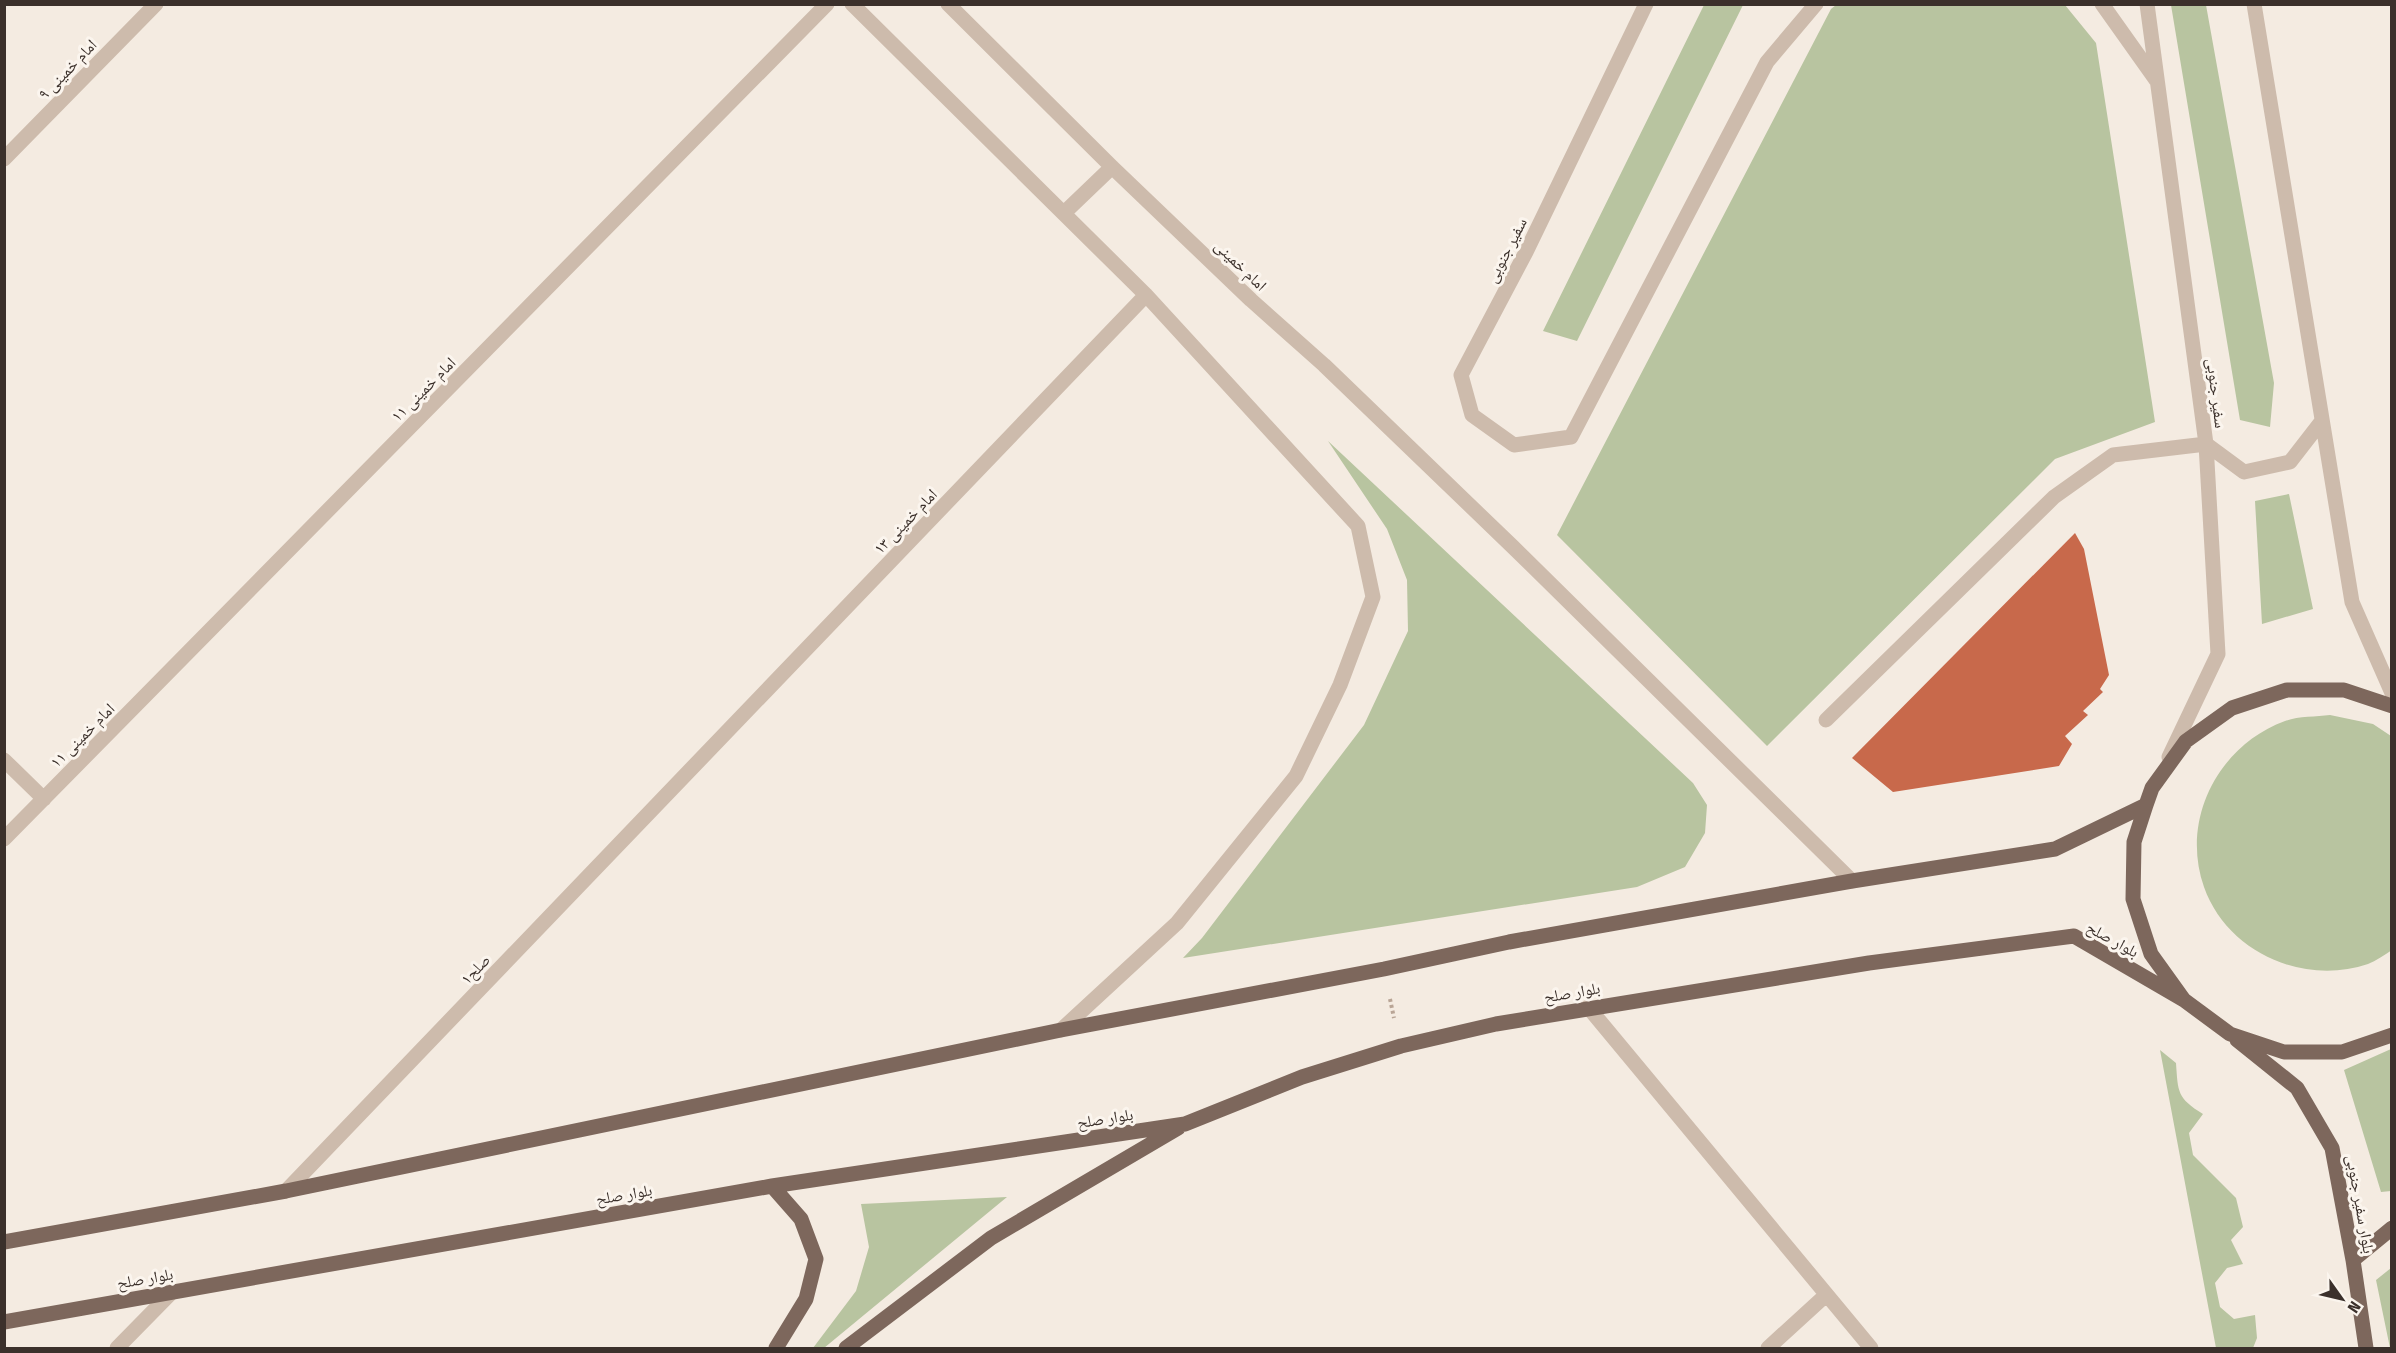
<svg xmlns="http://www.w3.org/2000/svg" width="2396" height="1353" font-family="'Fira Sans Condensed','Noto Naskh Arabic',sans-serif">
	<style>
		.green { fill: #b8c4a0 }
		.building { fill: #c8694b }
		.lines { fill: none; stroke-linecap: round; stroke-linejoin: round }
		.path { stroke: #b9a596; stroke-width: 4; stroke-dasharray: 3 3; stroke-linecap: butt }
		.minor { stroke: #cdbbac; stroke-width: 15 }
		.major { stroke: #7d675c; stroke-width: 15 }
		.labels { text-anchor: middle; stroke-width: 6; stroke-linejoin: round; paint-order: stroke }
		.street-label { font-size: 16px; fill: #3b302b; stroke: #fbf5ee }
	</style>
	<rect width="100%" height="100%" fill="#f4ebe1"/>
	<path class="green" d="M1704 5H1743L1577 341 1543 331Z
		M1836 5H2065L2096 43 2155 422 2055 459 1767 746 1557 535 1831 9Z
		M2171 5H2206L2274 383 2270 427 2240 420Z
		M1328 441 1693 783 1707 805 1705 833 1685 867 1637 887 1183 958 1202 938 1364 725 1408 631 1407 580 1387 529Z
		M2289 494 2313 609 2262 624 2255 501Z
		M2330 715 2373 724 2391 736 2392 950C2384 955 2376 961 2368 964 2303 986 2227 952 2204 887 2180 819 2219 745 2285 721 2298 716 2316 717 2330 715Z
		M2391 1049V1191L2381 1192 2344 1070Z
		M2160 1050 2176 1063C2178 1092 2177 1098 2203 1114L2189 1133 2193 1155 2236 1198 2243 1227 2231 1240 2243 1264 2227 1268 2215 1283 2220 1307 2234 1319 2255 1315 2257 1338 2253 1348H2216Z
		M1007 1197 824 1348H813L856 1291 869 1247 861 1204Z
		M2391 1268 2392 1348H2390L2376 1280Z"/>
	<path class="building" d="M2075 533 2084 549 2109 675 2100 689 2103 692 2083 711 2088 715 2065 736 2072 744 2059 766 1893 792 1852 758Z"/>
	<g class="lines">
		<path class="path" d="M1390 999 1394 1018"/>
		<path class="minor" d="M852 4 1146 295 1358 526 1373 597 1340 685 1296 776 1177 923 1061 1030
			M948 4 1112 167 1251 300 1324 365 1513 547 1852 881
			M1646 4 1526 252 1461 375 1472 415 1514 445 1571 437 1767 62 1816 4
			M2102 4 2156 80
			M2147 4 2206 444 2218 654 2169 757
			M2254 4 2352 602 2392 693
			M4 159 156 4
			M1064 213 1112 167
			M1826 720 2054 497 2113 455 2206 444 2244 472 2290 462 2321 422
			M4 760 44 799
			M4 839 827 4
			M1588 1007 1871 1348
			M286 1191 1146 295
			M117 1348 173 1291
			M1768 1348 1826 1295"/>
		<path class="major" d="M2392 706 2344 690H2287L2232 708 2186 741 2152 788 2146 805 2134 842 2133 899 2151 954 2184 1000 2230 1034 2284 1052H2342L2392 1035
			M2237 1040 2297 1088 2332 1148 2353 1260 2366 1348
			M772 1186 801 1219 816 1259 806 1299 776 1348
			M4 1242 286 1191 1061 1030 1384 969 1509 942 1852 881 2055 849 2146 805
			M2353 1260 2392 1228
			M4 1322 772 1186 1185 1124 1302 1077 1401 1046 1496 1024 1869 963 2074 936 2184 1000
			M846 1348 991 1238 1178 1128"/>
	</g>
	<g class="labels">
		<g class="street-label">
			<text transform="translate(67 69) rotate(-46)" y="6">امام خمینی ۹</text>
			<text transform="translate(1506 250) rotate(-63)" y="6">سفیر جنوبی</text>
			<text transform="translate(1241 265) rotate(44)" y="6">امام خمینی</text>
			<text transform="translate(423 389) rotate(-45)" y="6">امام خمینی ۱۱</text>
			<text transform="translate(2217 393) rotate(83)" y="6">سفیر جنوبی</text>
			<text transform="translate(905 521) rotate(-46)" y="6">امام خمینی ۱۳</text>
			<text transform="translate(82 735) rotate(-45)" y="6">امام خمینی ۱۱</text>
			<text transform="translate(2113 939) rotate(29)" y="6">بلوار صلح</text>
			<text transform="translate(475 969) rotate(-46)" y="6">۱صلح</text>
			<text transform="translate(1572 992) rotate(-10)" y="6">بلوار صلح</text>
			<text transform="translate(1105 1118) rotate(-9)" y="6">بلوار صلح</text>
			<text transform="translate(624 1194) rotate(-10)" y="6">بلوار صلح</text>
			<text transform="translate(2361 1204) rotate(80)" y="6">بلوار سفیر جنوبی</text>
			<text transform="translate(145 1278) rotate(-10)" y="6">بلوار صلح</text>
		</g>
	</g>
	<rect width="2396" height="1353" fill="none" stroke="#3b302b" stroke-width="12"/>
	<g transform="translate(2342 1299) rotate(124)" stroke="#fbf5ee" stroke-width="4.5" paint-order="stroke">
	<path d="M0-4.5L10 22L0 15L-10 22Z" fill="#3b302b"/>
	<text y="-9" font-size="16" font-weight="bold" text-anchor="middle" fill="#3b302b">N</text>
	</g>
</svg>
